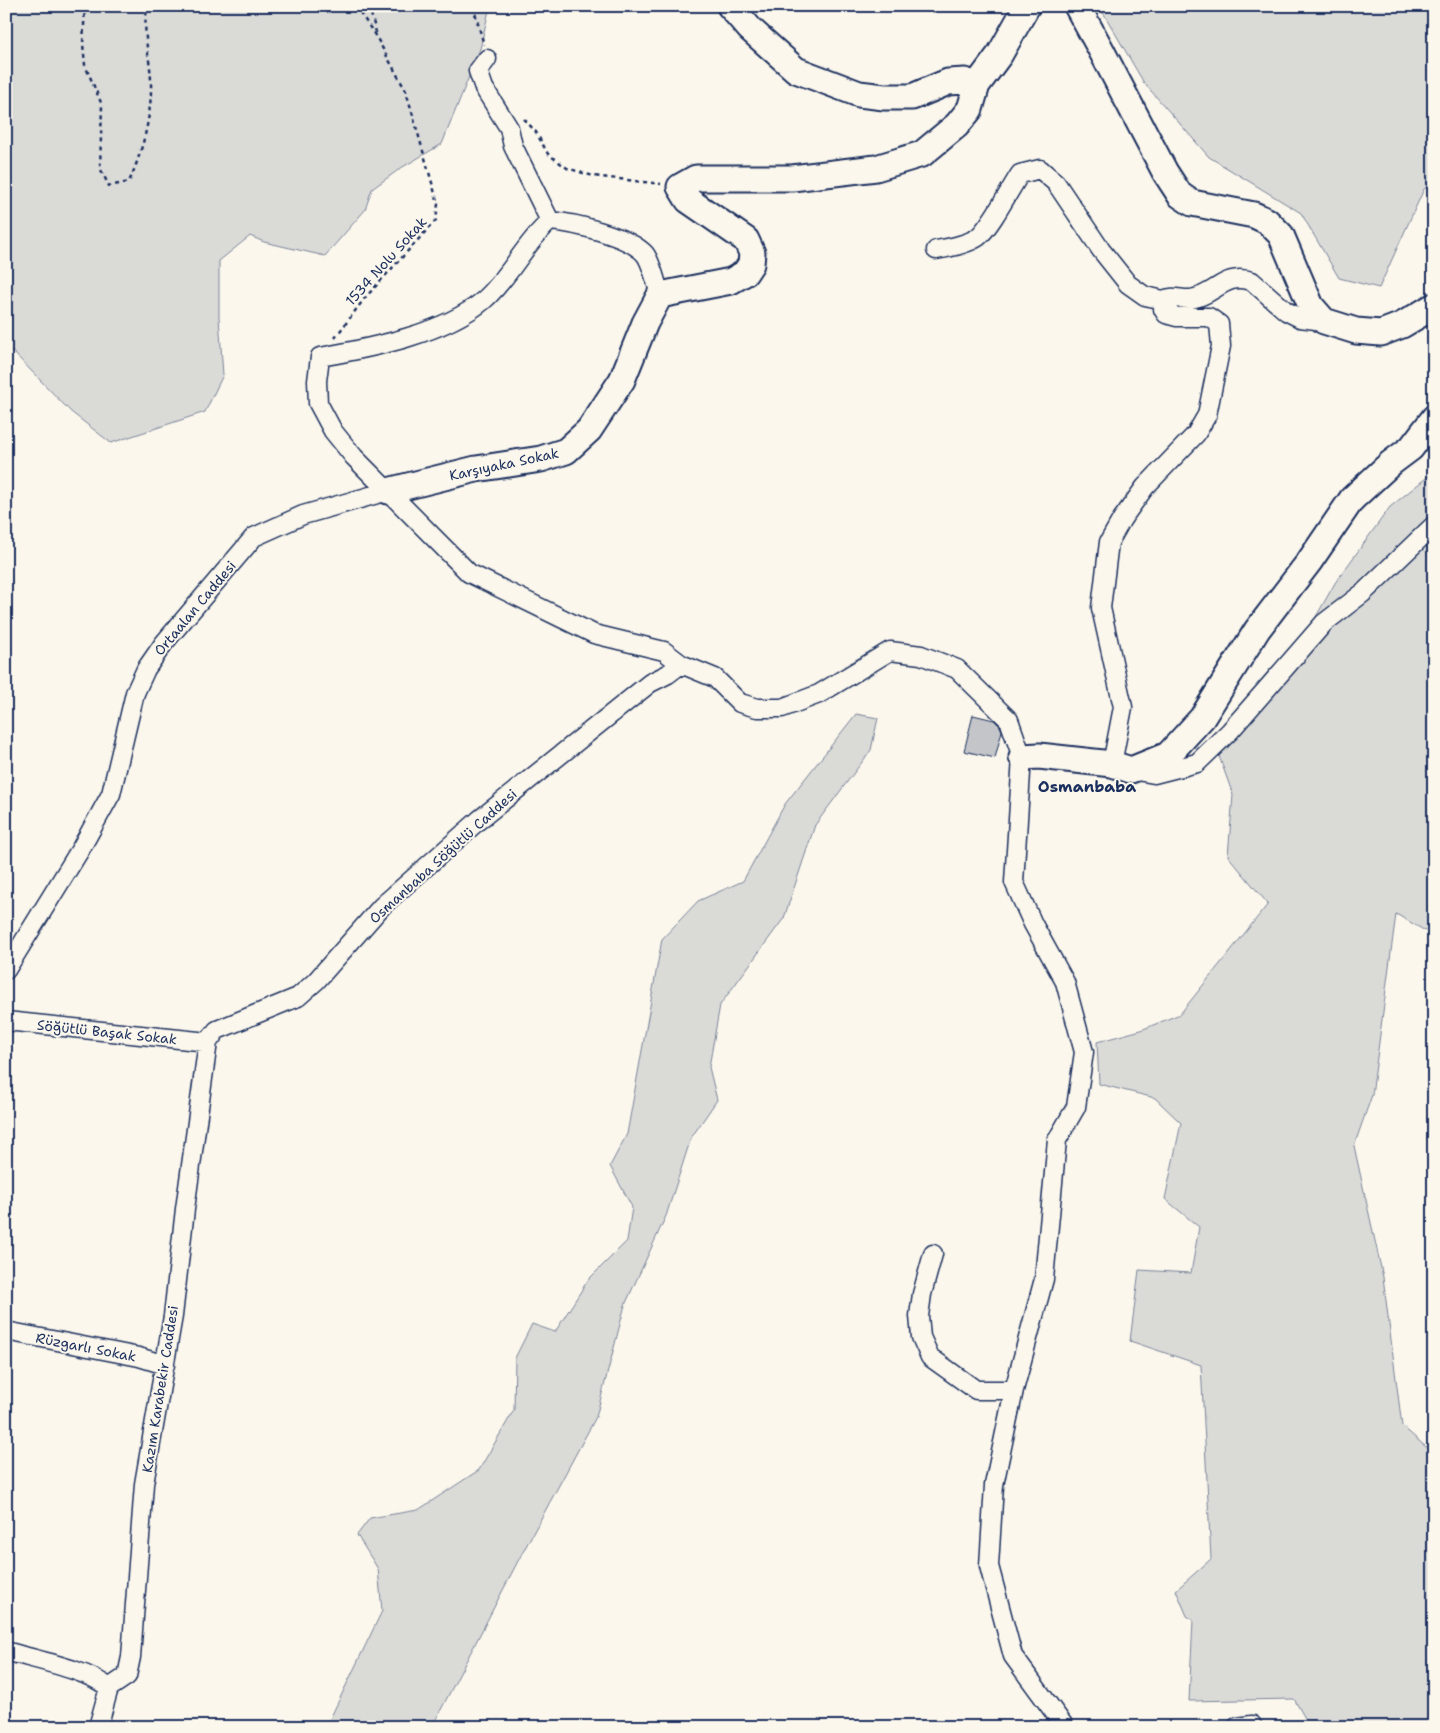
<svg xmlns="http://www.w3.org/2000/svg" width="1440" height="1733" font-family="'Shantell Sans',sans-serif">
	<style>
		.green { fill: #dadad7; stroke: #7a849a }
		.building { fill: #c3c5c9; stroke: #1b2f5e }
		.lines { fill: none; stroke-linecap: round; stroke-linejoin: round }
		.street-casing { stroke: #1b2f5e; stroke-width: 21 }
		.secondary-casing { stroke: #1b2f5e; stroke-width: 29 }
		.path { stroke: #1b2f5e; stroke-width: 2.5; stroke-dasharray: 4 4; stroke-linecap: butt }
		.street { stroke: #fbf7ec; stroke-width: 18 }
		.secondary { stroke: #fbf7ec; stroke-width: 25 }
		.labels { text-anchor: middle; stroke-width: 4; stroke-linejoin: round; paint-order: stroke }
		.street-label { font-size: 14px; fill: #1b2f5e; stroke: #fbf7ec }
		.quarter-label { font-size: 16px; font-weight: bold; fill: #1b2f5e; stroke: #fbf7ec }
	</style>
	<rect width="100%" height="100%" fill="#fbf7ec"/>
	<filter id="ink" filterUnits="userSpaceOnUse"><feTurbulence type="fractalNoise" baseFrequency=".02" numOctaves="2"/><feDisplacementMap in="SourceGraphic" scale="10" xChannelSelector="R" yChannelSelector="G"/><feConvolveMatrix kernelMatrix="1 2 1 2 8 2 1 2 1" color-interpolation-filters="sRGB"/></filter>
	<g filter="url(#ink)">
		<path class="green" d="M6 6H490L480 49 442 144 401 168 372 189 365 210 325 256 264 242 250 236 219 261V317L223 375 205 412 111 443 71 412 12 351H6Z
			M1094 6H1434V183L1424 189 1379 288 1339 278 1301 213 1209 157 1144 83 1104 14Z
			M1434 469V936L1396 914 1372 1095 1354 1146 1383 1277 1402 1426 1434 1454V1727H1310L1294 1699 1189 1701 1193 1620 1187 1616 1176 1590 1211 1559 1201 1365 1130 1341 1139 1270 1191 1273 1199 1227 1165 1199 1181 1123 1155 1098 1099 1084 1097 1042 1141 1030 1180 1014 1268 904 1228 856 1233 795 1219 756 1246 727 1287 668 1335 583 1390 507 1431 474Z
			M856 714 878 718 871 750 815 825 784 918 720 1005 709 1067 717 1100 691 1138 666 1216 625 1305 596 1417 518 1561 432 1727H326L382 1611 378 1569 357 1535 370 1518 418 1510 479 1470 514 1410 515 1358 532 1324 555 1332 588 1280 627 1241 632 1207 610 1166 627 1134 662 939 698 901 743 881 785 804Z"/>
		<path class="building" d="M973 715 994 720 1000 726 1002 731 995 758 964 751Z"/>
		<g class="lines">
			<defs>
				<path id="street" d="M487 59 478 71 484 88 509 128 513 146 550 221
					M936 250C948 248 968 244 978 237 991 226 1010 189 1020 174L1040 169 1056 183 1101 250 1128 284 1145 296 1164 300
					M660 295C656 283 652 263 645 254 629 236 574 223 550 221 524 244 510 277 484 300 444 334 371 348 320 357L317 381 318 403 333 431 354 457 469 573 594 634 664 651 681 664 715 678 740 703 757 708H782L819 694 890 651 921 655 957 669 1009 720 1022 757 1014 882 1033 924 1065 982 1084 1052 1076 1107 1057 1140 1044 1279 1014 1390 994 1485 989 1566 1013 1656 1065 1727
					M1112 764 1123 707 1101 608 1109 542 1122 519 1145 487 1196 434 1207 415 1221 346 1219 324 1209 317H1177L1166 314 1163 309 1164 300C1173 295 1181 300 1191 299 1216 295 1224 272 1252 281L1286 311 1300 318 1324 321
					M1131 770 1154 774 1197 763 1230 731 1324 623 1363 593 1434 525
					M6 970 80 850 111 794 135 693 146 669 164 643 254 537 303 515 388 491
					M6 1021 208 1042
					M933 1254 922 1294 919 1316 921 1337 930 1357 976 1390H1014
					M6 1331 139 1357 165 1365
					M6 1651C35 1660 87 1669 109 1688
					M98 1727 109 1688 127 1676 131 1657 144 1484 173 1316 185 1209 208 1042 217 1030 298 997 316 981 382 906 479 820 650 683 668 674 681 664
					M1237 1727 1252 1725 1253 1727"/>
				<path id="secondary" d="M730 6 750 29 796 70 859 94 884 97H912L948 82 965 81 977 85
					M1077 6 1099 46 1165 172 1180 195 1192 203 1254 215 1267 221 1281 235 1311 306 1324 321 1356 331 1381 333 1402 325 1434 306
					M388 491 476 469 541 459 566 451 589 430 622 380 645 323 660 295 731 281 745 273 751 264 752 253 746 240 688 200 680 187 696 178H792L876 168 922 154 957 125 970 109 977 85 1000 54 1027 6
					M1022 757 1039 756 1112 764 1131 770 1168 755 1202 718 1257 630 1309 562 1352 499 1391 463 1411 448 1434 418"/>
			</defs>
			<use href="#street" class="street-casing"/>
			<use href="#secondary" class="secondary-casing"/>
			<path class="path" d="M85 6 83 44 85 65 102 105 100 168 109 186 129 182C143 150 152 115 151 80 150 56 141 30 148 6
				M369 6 377 36
				M473 6 484 45
				M524 119 536 132 548 154 567 168 593 176 661 184
				M335 338 364 299 436 220 438 204 406 91 378 40 356 6"/>
			<use href="#street" class="street"/>
			<use href="#secondary" class="secondary"/>
		</g>
	</g>
	<g class="labels">
		<g class="street-label">
			<text transform="translate(386 261) rotate(-48)" y="5">1534 Nolu Sokak</text>
			<text transform="translate(504 464) rotate(-12)" y="5">Karşıyaka Sokak</text>
			<text transform="translate(195 608) rotate(-50)" y="5">Ortaalan Caddesi</text>
			<text transform="translate(443 856) rotate(-42)" y="5">Osmanbaba Söğütlü Caddesi</text>
			<text transform="translate(107 1032) rotate(6)" y="5">Söğütlü Başak Sokak</text>
			<text transform="translate(86 1347) rotate(11)" y="5">Rüzgarlı Sokak</text>
			<text transform="translate(160 1389) rotate(-81)" y="5">Kazım Karabekir Caddesi</text>
		</g>
		<g class="quarter-label">
			<text x="1087" y="792">Osmanbaba</text>
		</g>
	</g>
	<rect width="1440" height="1733" fill="none" stroke="#fbf7ec" stroke-width="25"/>
	<rect x="12" y="12" width="1415" height="1708" fill="none" stroke="#1b2f5e" stroke-width="2" filter="url(#ink)"/>
</svg>
